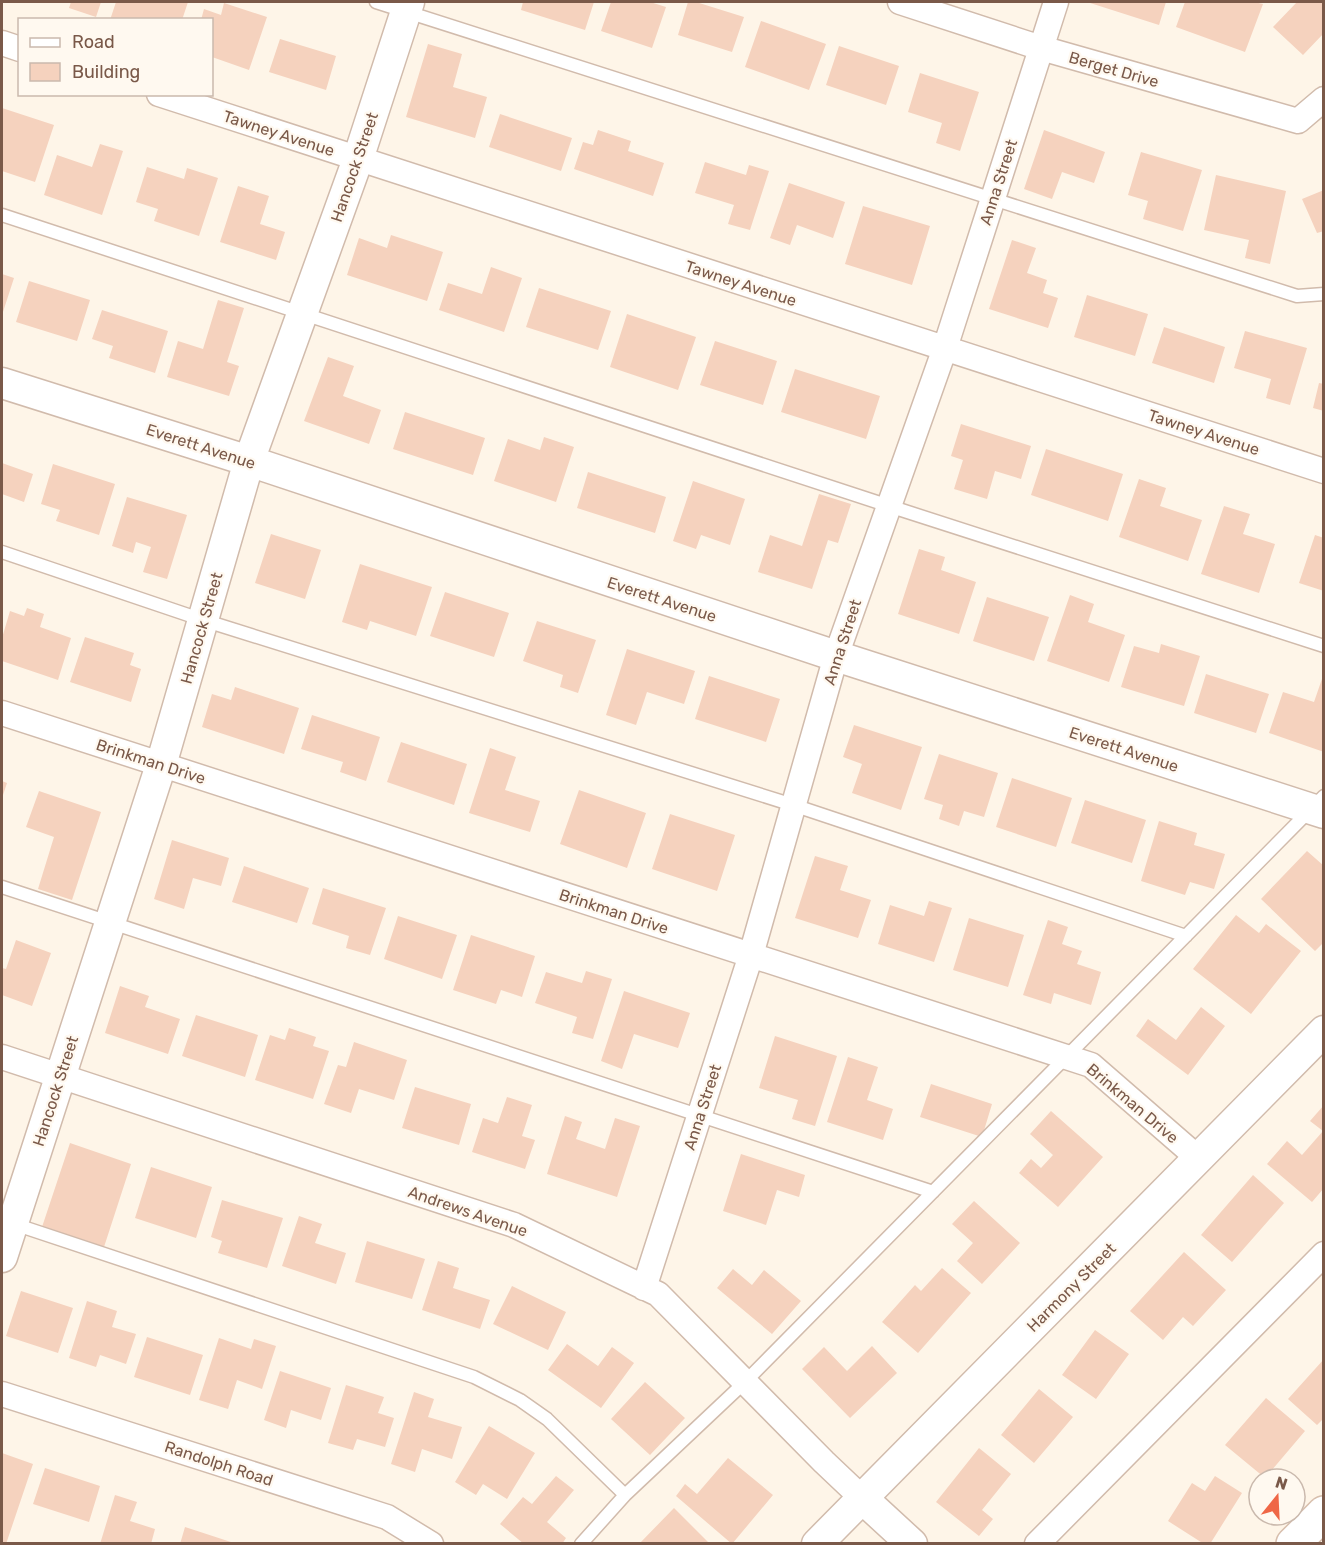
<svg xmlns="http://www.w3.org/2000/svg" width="1325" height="1545" font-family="Rubik,sans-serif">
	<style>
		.building { fill: #f5d2be }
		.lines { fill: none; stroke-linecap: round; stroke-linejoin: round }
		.service-casing { stroke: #d1bbac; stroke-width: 15 }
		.minor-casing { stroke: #d1bbac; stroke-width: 27 }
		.tertiary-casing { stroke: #d1bbac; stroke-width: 33 }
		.secondary-casing { stroke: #d7beac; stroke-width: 36 }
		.service { stroke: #fff; stroke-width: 12 }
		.minor { stroke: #fff; stroke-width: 24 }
		.tertiary { stroke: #fff; stroke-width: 30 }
		.secondary { stroke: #fff; stroke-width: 33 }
		.labels { text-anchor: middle; stroke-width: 4.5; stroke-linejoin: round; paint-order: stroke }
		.street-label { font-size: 16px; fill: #7a5949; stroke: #fff9f0 }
	</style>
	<rect width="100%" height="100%" fill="#fef5e8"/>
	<path class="building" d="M71 2H101L96 17 69 8Z
		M116 2H188L182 20H110Z
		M523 2H594L585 30 521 10Z
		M611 2H650L666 7 652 48 601 31Z
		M688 2H696L744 17 732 52 678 35Z
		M1087 2H1166L1159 25Z
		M1185 2H1254L1263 4 1245 52 1176 27Z
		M1297 2H1324V33L1303 55 1273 27Z
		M224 3 267 17 249 70 212 57V20H201L204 9 221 15Z
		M761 21 826 44 809 90 745 67Z
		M280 39 336 56 326 90 269 72Z
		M428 44 462 54 453 87 487 97 475 138 406 117Z
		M839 46 899 66 886 105 826 85Z
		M920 73 979 92 960 151 936 143 942 123 908 112Z
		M2 108 54 125 35 182 2 171Z
		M500 114 572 138 561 171 489 147Z
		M598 130 631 141 628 151 664 163 653 196 574 169 583 142 593 145Z
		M1044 130 1105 152 1094 183 1062 172 1052 199 1024 189Z
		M100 144 123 151 102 215 44 195 57 155 92 167Z
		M1141 152 1202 170 1183 231 1143 219 1148 201 1128 195Z
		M705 162 746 175 749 165 769 171 750 230 728 224 734 205 695 193Z
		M147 167 184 179 187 168 218 178 199 236 154 221 158 209 136 202Z
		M1216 175 1286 191 1270 264 1245 258 1249 240 1204 230Z
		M789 183 845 202 833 238 797 225 790 245 770 238Z
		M238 186 269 196 260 224 285 232 276 260 220 242Z
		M1324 190V231L1317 233 1302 199Z
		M863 206 930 226 912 285 845 264Z
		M391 235 443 252 427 301 347 275 359 238 387 248Z
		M1012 240 1036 248 1027 273 1047 280 1043 293 1058 298 1048 328 989 309Z
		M491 267 522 278 504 332 439 310 448 283 482 294Z
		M2 274 14 278 2 315Z
		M29 281 90 300 77 341 16 322Z
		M539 288 611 311 598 350 526 327Z
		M1087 295 1148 314 1135 356 1074 337Z
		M218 300 244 308 227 362 239 366 229 396 167 377 178 341 203 349Z
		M102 310 168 331 155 373 109 358 113 346 92 339Z
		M627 314 696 337 678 390 610 367Z
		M1164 327 1225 347 1214 383 1152 363Z
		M1245 331 1307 348 1290 405 1266 398 1271 379 1234 368Z
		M715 341 777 361 763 405 700 385Z
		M328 357 354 366 343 396 381 410 369 444 304 421Z
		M795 369 880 396 866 439 781 412Z
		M1319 383 1324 384V411L1313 408Z
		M405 412 485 438 473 475 393 449Z
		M961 424 1031 446 1021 479 995 471 987 499 954 489 963 460 951 456Z
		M544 437 574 447 556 502 494 481 508 439 540 450Z
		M1046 449 1123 474 1108 521 1031 495Z
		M2 463 33 474 24 502 2 494Z
		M53 464 115 484 99 535 56 521 60 510 41 504Z
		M588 472 666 497 655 533 577 508Z
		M1139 479 1166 488 1160 506 1202 520 1188 561 1119 537Z
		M693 481 745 499 730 545 701 535 696 549 673 541Z
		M819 494 851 504 838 543 828 540 812 589 758 572 770 535 802 546Z
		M127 497 187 515 167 579 143 572 151 547 136 542 133 553 112 546Z
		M1224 506 1250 514 1243 534 1275 544 1259 593 1201 574Z
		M271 534 321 550 305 599 255 583Z
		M1315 535 1324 538V591L1299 583Z
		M919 549 945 557 941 570 976 582 959 634 898 614Z
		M360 564 432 587 416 636 370 621 367 630 342 622Z
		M445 592 509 613 494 657 430 636Z
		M1070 595 1094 604 1088 622 1125 635 1109 682 1047 661Z
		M987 597 1049 617 1034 661 973 641Z
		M27 608 44 614 40 627 71 638 58 680 2 661V638L10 611 24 616Z
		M537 621 596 640 578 693 560 687 563 675 523 661Z
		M85 637 134 653 130 665 141 669 131 702 70 682Z
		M1161 644 1200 656 1184 706 1121 687 1134 646 1159 653Z
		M627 649 695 671 684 704 647 692 636 725 606 715Z
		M1206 674 1269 694 1256 733 1194 713Z
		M709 676 780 699 766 742 695 719Z
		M1323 676 1324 752 1269 733 1283 692 1314 702Z
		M235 687 299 708 284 754 202 727 212 694 231 700Z
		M312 715 380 737 366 781 340 772 343 762 301 749Z
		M854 725 922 747 901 810 852 793 862 764 843 757Z
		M401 742 467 764 454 805 387 782Z
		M490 748 516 757 505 790 540 801 530 832 469 813Z
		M939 754 998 773 984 817 964 811 959 826 939 819 943 805 924 799Z
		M1012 778 1072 798 1056 847 996 827Z
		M2 781 7 783 2 798Z
		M579 790 646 813 627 868 560 844Z
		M39 791 101 812 72 900 38 889 54 837 26 827Z
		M1085 800 1146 820 1132 863 1071 843Z
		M670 814 735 835 717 891 652 869Z
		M1159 821 1197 833 1194 845 1225 854 1214 889 1190 882 1185 895 1141 881Z
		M172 840 229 858 221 886 193 878 184 909 154 899Z
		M1307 851 1324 866V942L1315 951 1261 899Z
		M815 856 848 866 840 890 871 900 858 938 795 918Z
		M244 866 309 888 297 923 232 902Z
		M323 888 386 908 370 955 346 948 349 936 312 924Z
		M929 901 952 908 934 962 878 944 890 905 924 916Z
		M1236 915 1259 933 1266 924 1301 951 1251 1014 1193 969Z
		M398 916 457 935 442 979 384 959Z
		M969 918 1024 935 1008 987 953 970Z
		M1048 920 1068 927 1062 944 1082 951 1077 964 1101 972 1091 1005 1054 993 1051 1004 1023 995Z
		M471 935 535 956 522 997 501 990 496 1004 453 990Z
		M16 940 51 953 32 1006 2 995V968L6 969Z
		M586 971 612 979 593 1039 572 1033 577 1017 535 1003 546 972 582 983Z
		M120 986 149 996 145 1007 180 1019 168 1054 105 1033Z
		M624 991 690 1013 678 1048 634 1034 622 1069 601 1061Z
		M1201 1007 1225 1026 1188 1075 1136 1036 1148 1019 1176 1040Z
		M196 1015 258 1035 245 1077 182 1056Z
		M289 1028 316 1037 313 1046 329 1051 313 1099 255 1080 270 1035 285 1040Z
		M775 1036 837 1056 815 1126 792 1119 798 1100 759 1088Z
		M354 1042 407 1060 394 1100 359 1089 351 1113 324 1104 338 1065 346 1067Z
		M848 1057 878 1067 867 1100 893 1109 883 1140 827 1122Z
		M931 1084 992 1104 982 1137 920 1117Z
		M415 1087 471 1104 459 1145 402 1128Z
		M507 1097 532 1105 522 1136 535 1140 525 1169 472 1152 483 1118 498 1123Z
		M1324 1105V1188L1312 1202 1267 1164 1287 1141 1302 1155 1323 1131 1310 1121Z
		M1051 1111 1103 1157 1058 1207 1019 1173 1031 1159 1041 1168 1053 1155 1030 1134Z
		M565 1116 582 1122 576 1139 605 1149 615 1118 640 1126 617 1197 547 1174Z
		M70 1143 131 1164 104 1247 42 1227Z
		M741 1154 805 1175 799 1197 777 1190 766 1225 723 1211Z
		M151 1167 212 1187 196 1238 135 1218Z
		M1253 1175 1284 1203 1232 1262 1201 1235Z
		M222 1200 283 1218 267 1268 218 1253 222 1241 211 1237Z
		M974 1201 1020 1243 982 1284 957 1261 973 1243 952 1224Z
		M299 1216 322 1224 315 1243 346 1253 336 1284 282 1266Z
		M367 1241 425 1259 412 1299 355 1282Z
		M1184 1252 1226 1290 1193 1326 1183 1317 1163 1340 1130 1311Z
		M438 1261 459 1268 453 1288 490 1300 480 1329 422 1310Z
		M942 1268 971 1293 918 1353 882 1322 915 1285 921 1291Z
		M733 1269 752 1285 764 1270 801 1301 772 1334 717 1288Z
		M512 1286 566 1312 548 1350 493 1324Z
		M21 1291 73 1308 58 1353 6 1336Z
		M87 1301 117 1311 112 1327 136 1334 126 1364 100 1355 96 1367 69 1358Z
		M1095 1330 1129 1354 1096 1399 1062 1375Z
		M147 1337 203 1355 190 1395 134 1377Z
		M219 1338 251 1349 254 1339 276 1346 262 1389 237 1380 228 1409 199 1400Z
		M567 1344 598 1366 612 1347 634 1363 601 1408 548 1370Z
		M872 1346 897 1373 850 1418 802 1369 824 1347 847 1371Z
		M1324 1359V1418L1317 1425 1288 1399Z
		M280 1371 331 1388 321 1420 291 1410 286 1428 264 1420Z
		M645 1382 685 1418 650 1455 611 1419Z
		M346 1385 384 1397 378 1413 394 1418 385 1447 357 1439 353 1450 328 1443Z
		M1039 1389 1073 1417 1034 1463 1001 1435Z
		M414 1392 434 1399 428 1417 462 1427 452 1459 422 1449 415 1472 391 1464Z
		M1266 1398 1305 1431 1265 1478 1225 1445Z
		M489 1426 535 1453 507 1499 483 1484 476 1495 455 1482Z
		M979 1448 1011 1474 982 1510 993 1519 979 1536 936 1502Z
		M2 1453 33 1464 6 1544H2Z
		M728 1458 773 1495 732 1544 676 1496 685 1484 697 1494Z
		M45 1468 100 1486 89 1522 33 1504Z
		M556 1476 574 1490 547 1522 566 1538 562 1544H524L500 1524 523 1497 532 1504Z
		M1215 1476 1242 1493 1210 1544H1204L1168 1521 1192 1483 1205 1491Z
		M115 1495 137 1502 130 1521 155 1529 151 1544H100Z
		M674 1508 710 1544H639Z
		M185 1527 234 1543V1544H180Z"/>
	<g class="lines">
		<defs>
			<path id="service" d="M376 2 1297 296 1324 294
				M2 215 889 506 1324 646
				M2 552 203 620 793 805 1186 936
				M2 887 933 1192
				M11 1223 474 1377 520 1400 547 1419 625 1495
				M581 1544 625 1495 745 1382 1324 796"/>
			<path id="minor" d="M900 2 1041 48 1298 121 1324 99
				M2 43 20 49
				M159 94 1324 471
				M2 713 1091 1065 1198 1158
				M2 1057 514 1225 658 1294 824 1462 862 1498
				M644 1288 751 955 836 656 945 348 1056 2
				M2 1394 387 1517 431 1544
				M1037 1544 1324 1254"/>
			<path id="tertiary" d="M2 383 249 461 836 656 1324 813
				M2 1257 161 765 249 461 358 159 409 2
				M862 1498 912 1544
				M817 1544 1324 1031"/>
			<path id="secondary" d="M1293 1544 1324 1513"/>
		</defs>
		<use href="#service" class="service-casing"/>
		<use href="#minor" class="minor-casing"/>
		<use href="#tertiary" class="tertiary-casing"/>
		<use href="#secondary" class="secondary-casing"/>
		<use href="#service" class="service"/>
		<use href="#minor" class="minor"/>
		<use href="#tertiary" class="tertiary"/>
		<use href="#secondary" class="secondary"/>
	</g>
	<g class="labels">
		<g class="street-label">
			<text transform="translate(1114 69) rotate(16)" y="6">Berget Drive</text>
			<text transform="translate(279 133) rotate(18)" y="6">Tawney Avenue</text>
			<text transform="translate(354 167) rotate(-71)" y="6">Hancock Street</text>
			<text transform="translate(998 182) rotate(-72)" y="6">Anna Street</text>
			<text transform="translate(741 283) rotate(18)" y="6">Tawney Avenue</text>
			<text transform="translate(1204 432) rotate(18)" y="6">Tawney Avenue</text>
			<text transform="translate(201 446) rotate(18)" y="6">Everett Avenue</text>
			<text transform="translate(662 599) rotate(18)" y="6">Everett Avenue</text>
			<text transform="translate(201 628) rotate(-74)" y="6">Hancock Street</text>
			<text transform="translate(842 642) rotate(-72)" y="6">Anna Street</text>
			<text transform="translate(1124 749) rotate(18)" y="6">Everett Avenue</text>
			<text transform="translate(151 761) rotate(18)" y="6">Brinkman Drive</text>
			<text transform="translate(614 911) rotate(18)" y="6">Brinkman Drive</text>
			<text transform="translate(55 1091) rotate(-72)" y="6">Hancock Street</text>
			<text transform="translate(1133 1103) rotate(40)" y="6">Brinkman Drive</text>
			<text transform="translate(702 1107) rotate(-72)" y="6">Anna Street</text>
			<text transform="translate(468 1211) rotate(19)" y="6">Andrews Avenue</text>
			<text transform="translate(1071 1287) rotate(-45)" y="6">Harmony Street</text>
			<text transform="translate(219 1463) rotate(18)" y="6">Randolph Road</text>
		</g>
	</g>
	<rect width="1325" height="1545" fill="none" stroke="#7a5949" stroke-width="6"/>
	<rect x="18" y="18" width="195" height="78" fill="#fff9f0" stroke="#cab9ad" stroke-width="1.5"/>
	<rect x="30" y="38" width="30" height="9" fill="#ffffff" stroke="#cab9ad" stroke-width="1.5"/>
	<text x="72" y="48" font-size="18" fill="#7a5949">Road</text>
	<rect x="30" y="63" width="30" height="18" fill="#f5d2be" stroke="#cab9ad" stroke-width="1.5"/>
	<text x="72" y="78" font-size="18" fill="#7a5949">Building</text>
	<g transform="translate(1277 1497) rotate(18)"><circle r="28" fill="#fff9f0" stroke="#cab9ad" stroke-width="1.5"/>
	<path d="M0-4.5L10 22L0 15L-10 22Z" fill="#ef6746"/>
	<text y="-9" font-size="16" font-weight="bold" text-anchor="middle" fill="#7a5949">N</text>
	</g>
</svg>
